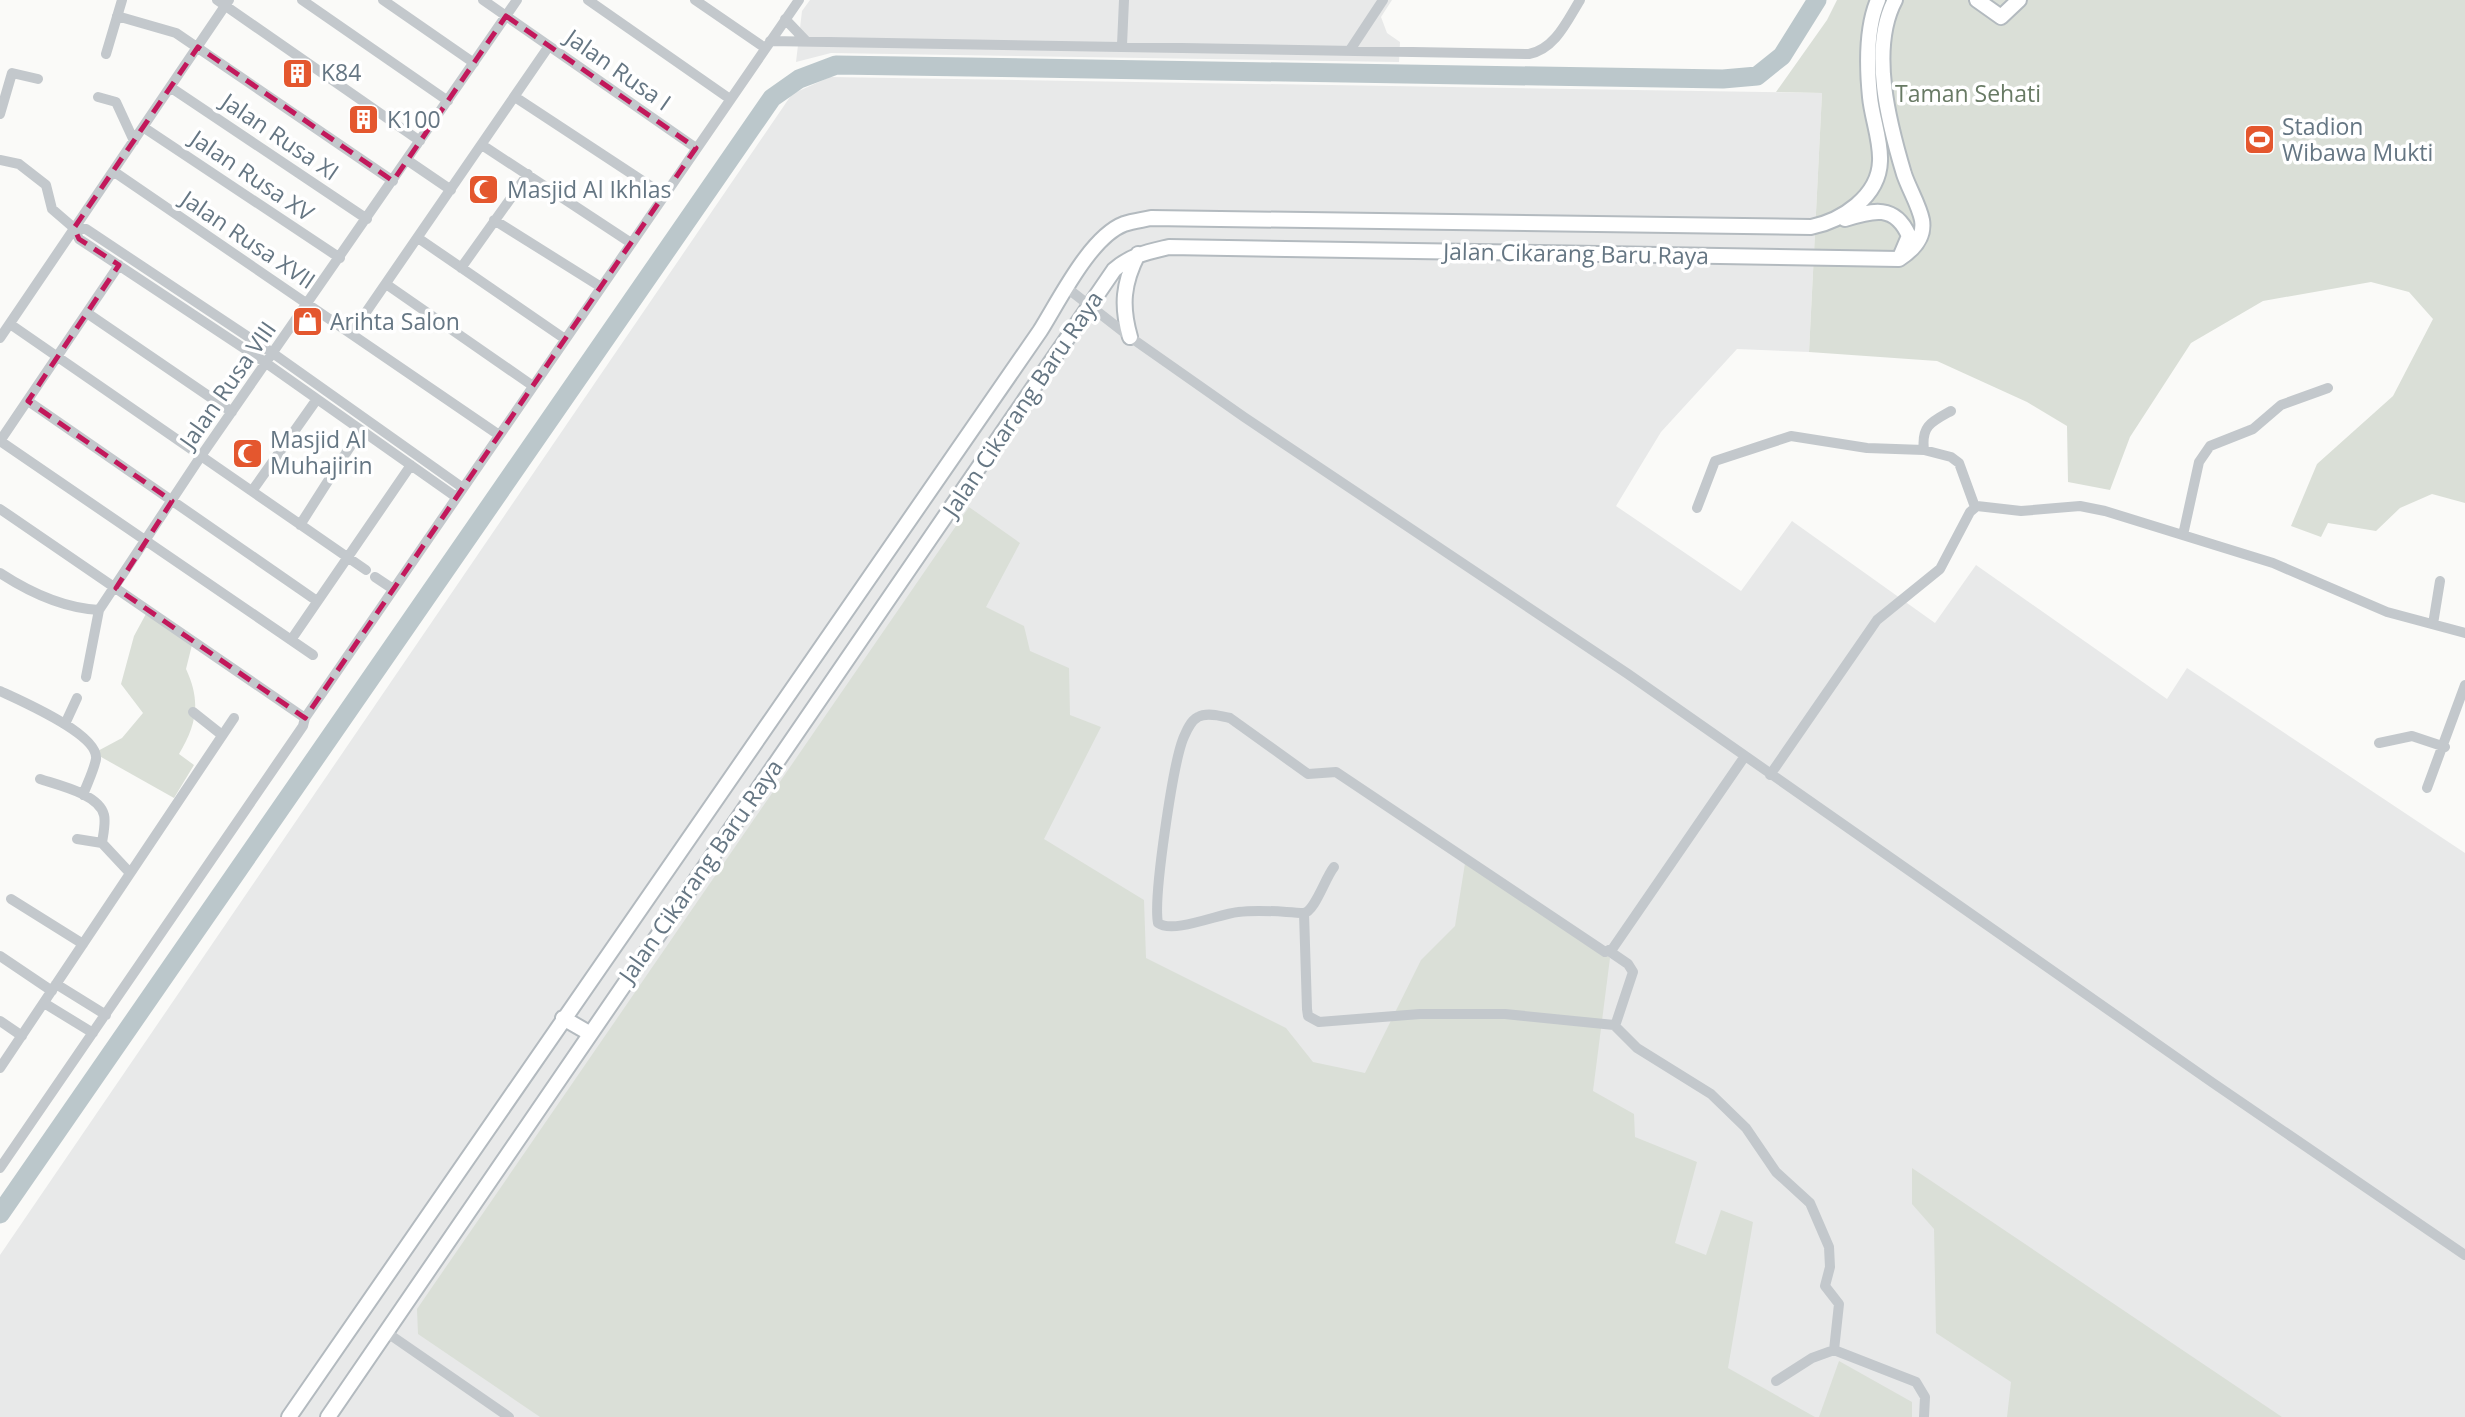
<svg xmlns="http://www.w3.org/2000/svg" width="2465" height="1417" font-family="'Open Sans',sans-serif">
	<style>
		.built { fill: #e8e9e9 }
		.green { fill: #dadfd7 }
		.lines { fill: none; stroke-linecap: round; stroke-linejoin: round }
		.river { stroke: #bbc7cb; stroke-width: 19 }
		.secondary-casing { stroke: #b3babf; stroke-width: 18 }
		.street { stroke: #c3c8cc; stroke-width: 10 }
		.secondary { stroke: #fff; stroke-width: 14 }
		.marked { fill: none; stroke: #c2185b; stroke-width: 5; stroke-dasharray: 14 9; stroke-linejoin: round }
		.labels { text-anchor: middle; stroke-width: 7; stroke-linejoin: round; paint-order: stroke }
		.street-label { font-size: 23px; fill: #657683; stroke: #fff }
		.poi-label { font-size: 23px; fill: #657683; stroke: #fff; text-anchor: start }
		.park-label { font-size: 23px; fill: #687a64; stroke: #fff }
	</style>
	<rect width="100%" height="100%" fill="#fafaf8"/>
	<path class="built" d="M810 0H1392L1381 17 1387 33 1400 42 1399 62 831 53 796 62 802 11Z
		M830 77 1822 93 1809 352 1737 349 1661 432 1616 506 1741 591 1792 521 1935 623 1976 565 2167 699 2187 668 2465 853V1417H0V1255L792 94Z"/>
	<path class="green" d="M1837 0H2465V503L2432 494 2400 508 2376 531 2328 523 2321 537 2291 526 2317 464 2393 396 2433 319 2409 292 2371 282 2263 301 2191 343 2130 437 2110 490 2068 482 2067 426 2027 402 1937 361 1809 352 1822 93 1776 92 1827 20Z
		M969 507 1020 543 986 607 1024 626 1030 651 1069 668 1070 715 1101 727 1044 839 1144 900 1146 958 1286 1028 1313 1062 1365 1073 1421 960 1455 926 1466 857 1610 958 1593 1091 1634 1114 1635 1137 1697 1162 1675 1243 1706 1255 1721 1210 1753 1222 1728 1368 1815 1417H540L418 1334 417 1309Z
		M147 612 192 645 186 669C201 701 197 724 179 754L194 765 174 798 94 753 122 738 143 713 121 684 134 636Z
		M1912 1168 2282 1417H2007L2011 1382 1936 1333 1934 1229 1912 1204Z
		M1839 1361 1912 1402V1417H1819Z"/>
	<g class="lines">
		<path class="river" d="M0 1214 772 98 799 79 836 65 1723 79 1757 76 1782 56 1817 0"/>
		<defs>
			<path id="secondary" d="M1977 0 2001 17 2019 0
				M1845 219C1873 210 1895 204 1909 236L1901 255
				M1130 337C1121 306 1123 283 1138 254
				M563 1018 589 1033
				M289 1417 1040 331C1059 301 1090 237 1124 224 1132 221 1142 220 1151 218L1811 227C1841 221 1879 197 1880 161 1881 140 1872 118 1870 97 1867 67 1866 28 1878 0
				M328 1417 1114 270C1131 255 1148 252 1169 247L1899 259C1913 250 1925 238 1922 220 1919 205 1909 189 1904 174 1889 124 1869 49 1895 0"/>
		</defs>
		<use href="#secondary" class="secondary-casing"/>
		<path class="street" d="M217 0 420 141
			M302 0 448 101
			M383 0 474 63
			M483 0 696 148
			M588 0 730 99
			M695 0 765 48
			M117 16 176 33 393 181
			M785 19 806 41
			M770 41 1529 54C1555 49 1567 21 1580 0
			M1122 45 1124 0
			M1350 50 1383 0
			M106 54 122 0
			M170 87 367 219
			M98 97 116 102 134 141
			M515 97 664 195
			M0 114 12 73 38 79
			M143 127 340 258
			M482 145 631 243
			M0 160 19 164 46 185 52 209 74 228 79 239 266 363 456 497
			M407 160 451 190
			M113 171 499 435
			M494 220 601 287
			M74 228 86 229 274 354 463 488
			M418 238 565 339
			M119 265 0 441 313 655
			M461 268 528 174
			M386 284 533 386
			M1067 288 1130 337 1244 417 1628 674 2213 1083 2465 1255
			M87 313 232 412
			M10 324 366 570
			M351 334 549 46
			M0 338 229 0
			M28 401 317 601
			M1924 450C1921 426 1931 422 1951 411
			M346 453 361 430
			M252 491 317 399
			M1697 508 1715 461 1791 436 1867 448 1924 450 1951 457 1959 463 1975 507
			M0 509 305 718 303 726 0 1168
			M300 525 344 456
			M2183 535 2199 462 2210 446 2253 429 2281 405 2328 388
			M0 573C29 592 63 608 99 610L201 456 517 0
			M375 577 393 589
			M2433 624 2440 581
			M291 640 411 465
			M86 677 99 610
			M0 691C19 700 99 734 96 759 94 770 87 784 83 795
			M193 712 222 735
			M305 718 799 0
			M65 724 77 698
			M2379 743 2412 736 2445 747
			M1745 756 1613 948 1605 952 1336 772 1308 774 1230 718C1221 716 1207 712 1198 717 1190 721 1186 732 1183 739 1173 765 1153 897 1158 923 1173 934 1219 914 1238 912 1261 909 1281 912 1304 913L1307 1009 1308 1016 1319 1022 1420 1014H1505L1614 1025 1637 1048 1711 1094 1746 1128 1776 1172 1810 1203 1829 1247 1830 1267 1825 1286 1839 1304 1834 1350 1916 1382 1925 1397 1924 1417
			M1770 775 1877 620 1940 569 1970 512 1977 506 2021 511 2080 506 2105 511 2273 563 2387 612 2465 633
			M40 779C58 785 99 794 104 815 106 823 103 835 102 843L130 873
			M2427 788 2465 685
			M77 839 102 843
			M11 899 83 944
			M1304 913C1315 911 1325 878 1334 867
			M1609 951 1628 964 1633 972 1615 1026
			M0 956 52 991
			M56 984 106 1015
			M44 1003 93 1033
			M0 1021 22 1036
			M0 1068 234 718
			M386 1332 509 1417
			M1776 1381 1812 1358 1834 1350"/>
		<use href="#secondary" class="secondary"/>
	</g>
	<path class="marked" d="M506 16 696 148 305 718 116 588 172 501 28 401 119 265 79 239 74 228 198 47 393 181Z"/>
	<defs>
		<symbol id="building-square" viewBox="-11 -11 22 22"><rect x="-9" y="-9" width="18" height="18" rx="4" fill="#e4572e" stroke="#fff"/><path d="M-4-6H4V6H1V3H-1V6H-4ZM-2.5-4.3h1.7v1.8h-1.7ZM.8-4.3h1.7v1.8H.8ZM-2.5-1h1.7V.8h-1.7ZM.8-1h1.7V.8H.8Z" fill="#fff"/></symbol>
		<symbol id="stadium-square" viewBox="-11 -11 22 22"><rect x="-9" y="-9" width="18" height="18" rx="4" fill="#e4572e" stroke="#fff"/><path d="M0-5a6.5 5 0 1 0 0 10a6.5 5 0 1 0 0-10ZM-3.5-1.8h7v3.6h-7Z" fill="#fff"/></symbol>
		<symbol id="mosque-square" viewBox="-11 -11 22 22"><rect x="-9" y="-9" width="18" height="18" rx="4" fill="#e4572e" stroke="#fff"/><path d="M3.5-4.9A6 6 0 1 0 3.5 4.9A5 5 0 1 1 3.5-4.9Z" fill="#fff"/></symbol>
		<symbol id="shop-square" viewBox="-11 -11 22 22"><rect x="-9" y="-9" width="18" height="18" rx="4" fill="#e4572e" stroke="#fff"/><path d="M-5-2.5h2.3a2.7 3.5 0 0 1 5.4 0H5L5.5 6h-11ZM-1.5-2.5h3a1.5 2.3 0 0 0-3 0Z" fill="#fff"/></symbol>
	</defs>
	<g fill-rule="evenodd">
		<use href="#building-square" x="280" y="56" width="35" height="35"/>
		<use href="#building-square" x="346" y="102" width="35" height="35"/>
		<use href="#stadium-square" x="2242" y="122" width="35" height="35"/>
		<use href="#mosque-square" x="466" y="172" width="35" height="35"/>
		<use href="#shop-square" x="290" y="304" width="35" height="35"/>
		<use href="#mosque-square" x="230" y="436" width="35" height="35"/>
	</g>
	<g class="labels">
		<g class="street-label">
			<text transform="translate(618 70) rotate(35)" y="8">Jalan Rusa I</text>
			<text transform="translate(280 137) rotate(34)" y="8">Jalan Rusa XI</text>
			<text transform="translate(252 176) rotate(34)" y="8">Jalan Rusa XV</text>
			<text transform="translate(248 240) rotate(34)" y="8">Jalan Rusa XVII</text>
			<text transform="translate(1576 254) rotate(1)" y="8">Jalan Cikarang Baru Raya</text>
			<text transform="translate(228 385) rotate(-55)" y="8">Jalan Rusa VIII</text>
			<text transform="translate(1023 404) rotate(-56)" y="8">Jalan Cikarang Baru Raya</text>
			<text transform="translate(701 871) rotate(-55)" y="8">Jalan Cikarang Baru Raya</text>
		</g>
		<g class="poi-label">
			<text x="321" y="81">K84</text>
			<text x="387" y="128">K100</text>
			<text x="2282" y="135">Stadion<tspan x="2282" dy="26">Wibawa Mukti</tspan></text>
			<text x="507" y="198">Masjid Al Ikhlas</text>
			<text x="330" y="330">Arihta Salon</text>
			<text x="270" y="448">Masjid Al<tspan x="270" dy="26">Muhajirin</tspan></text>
		</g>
		<g class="park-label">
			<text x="1968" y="102">Taman Sehati</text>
		</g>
	</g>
</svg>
